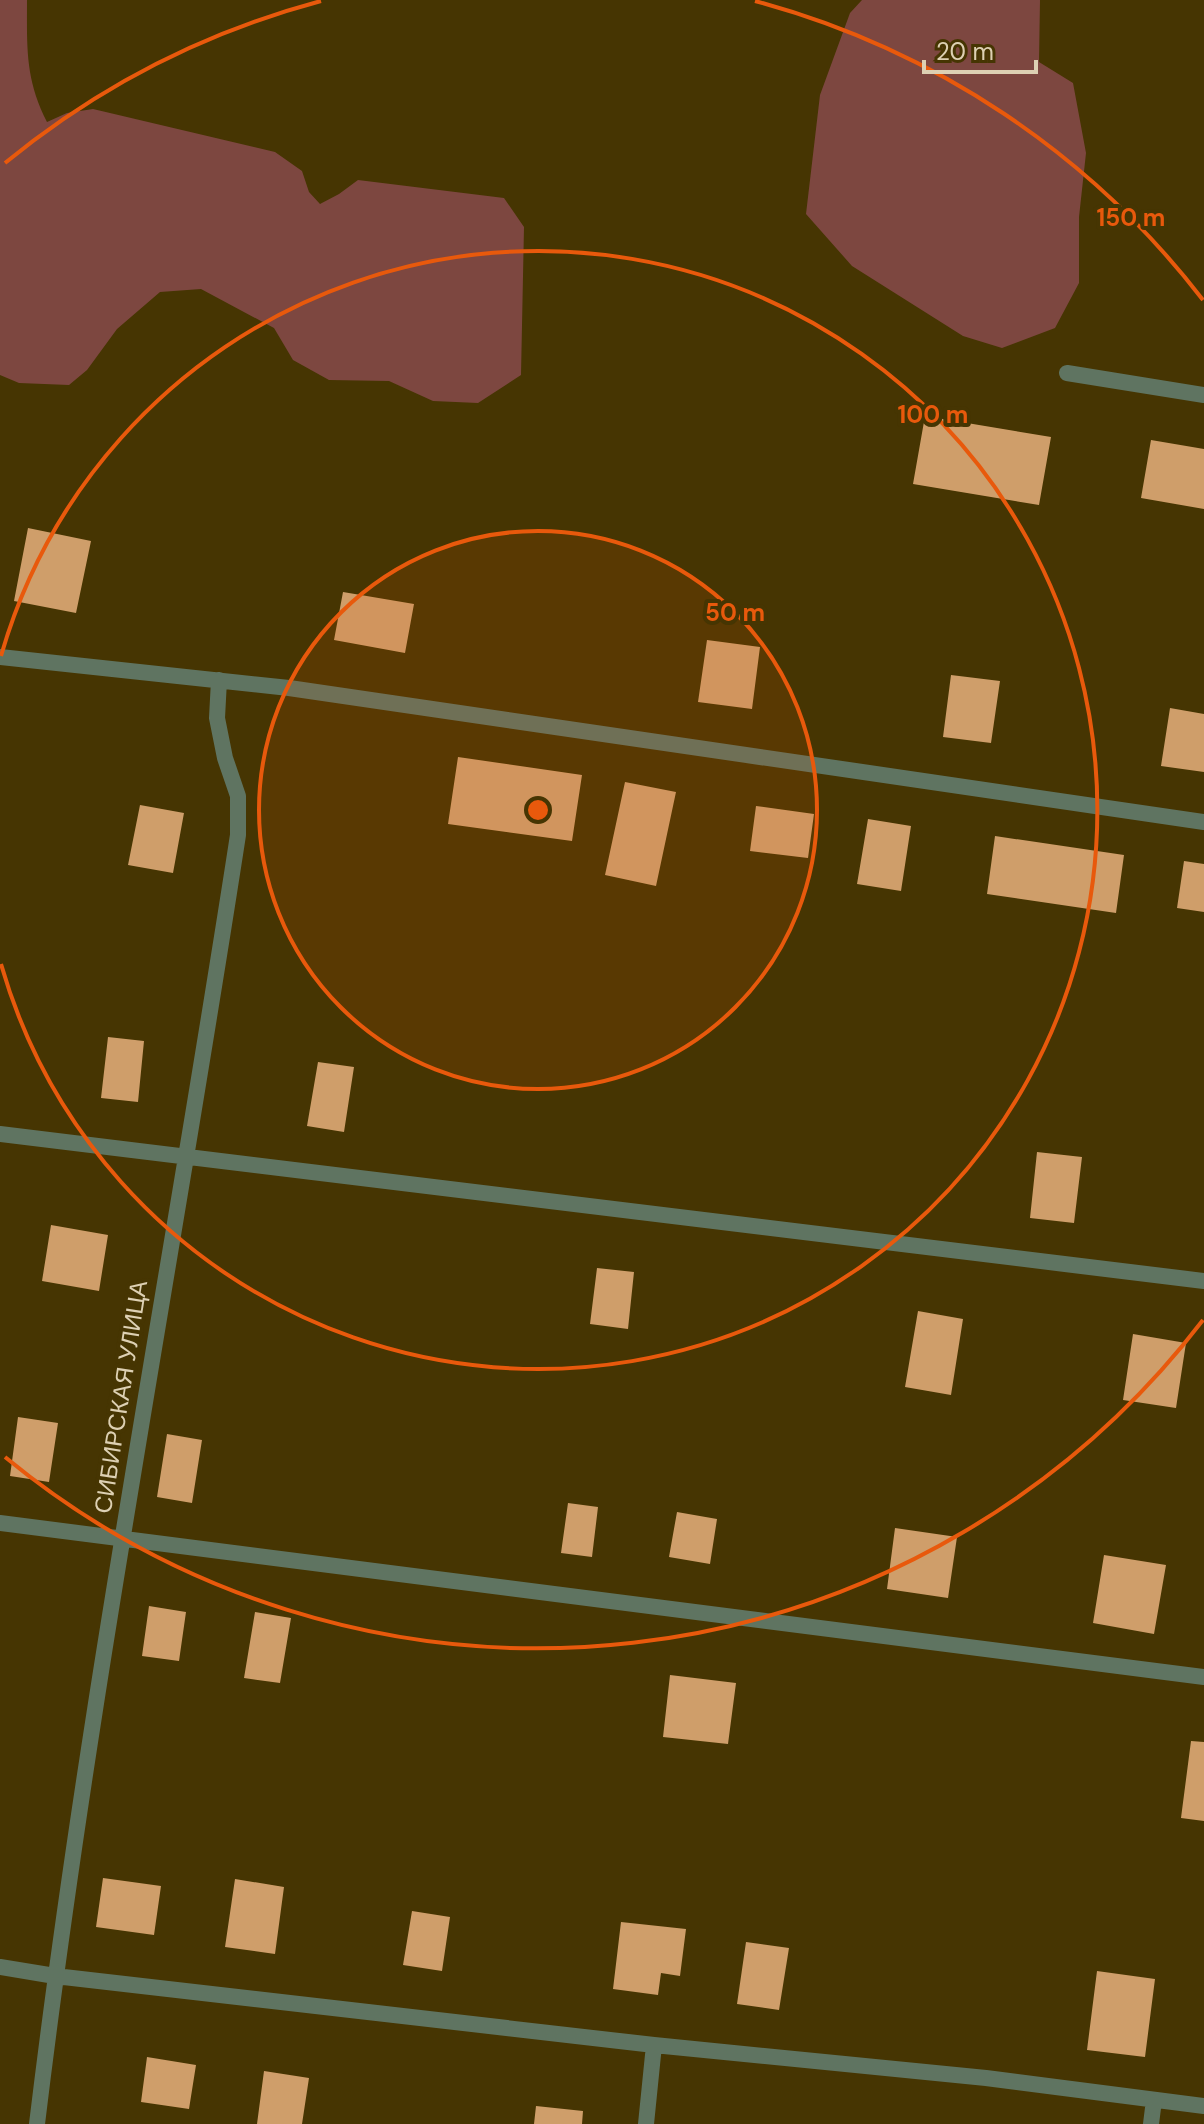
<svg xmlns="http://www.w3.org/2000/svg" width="1204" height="2124" font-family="'DM Sans',sans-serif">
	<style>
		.green { fill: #7d4740 }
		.building { fill: #cf9e6a }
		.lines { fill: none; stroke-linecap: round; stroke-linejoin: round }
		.service { stroke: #5f7461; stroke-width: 16 }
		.minor { stroke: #5f7461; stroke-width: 16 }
		.ring { fill: none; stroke: #e8590c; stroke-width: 4 }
		.labels { text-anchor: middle; stroke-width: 8; stroke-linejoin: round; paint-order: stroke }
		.street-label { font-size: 24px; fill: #ddd0b3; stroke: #463502 }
		.centre { fill: #e8590c; stroke: #463502; stroke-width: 4 }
		.ring-label { font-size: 24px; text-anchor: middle; font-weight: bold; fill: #e8590c; stroke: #463502; stroke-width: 8; stroke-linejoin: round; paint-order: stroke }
	</style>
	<rect width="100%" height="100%" fill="#463502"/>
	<path class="green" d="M0 0H27C27 47 25 79 47 122L67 113 93 109 275 152 302 171 309 192 320 204 339 194 358 180 504 198 524 227 521 375 478 403 433 401 389 381 329 380 293 360 274 328 201 289 160 292 117 329 87 370 69 385 19 383 0 375Z
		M862 0H1040L1039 62 1073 83 1086 153 1079 217V283L1055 328 1002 348 963 336 852 266 806 214 820 95 850 13Z"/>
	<path class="building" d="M925 416 1051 437 1039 505 913 484Z
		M1151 440 1204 449V509L1141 498Z
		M28 528 91 541 76 613 14 601Z
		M343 592 414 604 405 653 334 640Z
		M707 640 760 647 752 709 698 702Z
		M951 675 1000 681 991 743 943 737Z
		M1170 708 1204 714V772L1161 766Z
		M458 757 582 775 572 841 448 824Z
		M625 782 676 792 656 886 605 875Z
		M140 805 184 813 173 873 128 865Z
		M756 806 814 814 808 858 750 851Z
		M868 819 911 826 901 891 857 884Z
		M995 836 1124 855 1116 913 987 894Z
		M1184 861 1204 864V912L1177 908Z
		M108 1037 144 1041 138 1102 101 1098Z
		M318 1062 354 1067 344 1132 307 1126Z
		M1037 1152 1082 1157 1074 1223 1030 1218Z
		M51 1225 108 1235 99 1291 42 1281Z
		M597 1268 634 1272 628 1329 590 1324Z
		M918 1311 963 1319 951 1395 905 1387Z
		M1133 1334 1186 1343 1176 1408 1123 1400Z
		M18 1417 58 1423 49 1482 10 1476Z
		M167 1434 202 1440 192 1503 157 1497Z
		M568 1503 598 1507 592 1557 561 1553Z
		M677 1512 717 1519 710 1564 669 1557Z
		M895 1528 957 1537 948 1598 887 1589Z
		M1104 1555 1166 1565 1154 1634 1093 1623Z
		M149 1606 186 1612 179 1661 142 1656Z
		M255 1612 291 1618 280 1683 244 1678Z
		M670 1675 736 1683 728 1744 663 1737Z
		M1191 1741 1204 1742V1821L1181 1818Z
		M103 1878 161 1886 154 1935 96 1927Z
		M235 1879 284 1887 275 1954 225 1947Z
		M412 1911 450 1917 442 1971 403 1965Z
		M621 1922 686 1929 680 1976 661 1973 658 1995 613 1989Z
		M746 1942 789 1948 779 2010 737 2004Z
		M1097 1971 1155 1979 1145 2057 1087 2050Z
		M147 2057 196 2065 189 2109 141 2102Z
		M264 2071 309 2078 302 2124H257Z
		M536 2106 583 2111 582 2124H534Z"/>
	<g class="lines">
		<path class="service" d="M1067 373 1204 395"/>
		<path class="minor" d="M0 657 289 688 1204 822
			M0 1134 1204 1281
			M0 1523 1204 1677
			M0 1967 55 1976 654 2045 986 2078 1204 2106
			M37 2124C89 1692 172 1265 238 835V796L225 758 217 718 219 680
			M646 2124 654 2045
			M1151 2124 1154 2100"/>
	</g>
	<circle cx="538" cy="810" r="279" fill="#e8590c" fill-opacity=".12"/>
	<g class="ring">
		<circle cx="538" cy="810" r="279"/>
		<path d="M1 656A559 559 0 1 1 1 964"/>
		<path d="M1203 1320A838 838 0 0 1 5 1457M5 163A838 838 0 0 1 321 1M755 1A838 838 0 0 1 1203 300"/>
	</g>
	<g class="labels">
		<g class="street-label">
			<text transform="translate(121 1397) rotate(-81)" y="8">СИБИРСКАЯ УЛИЦА</text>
		</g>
	</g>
	<circle cx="538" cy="810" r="12" class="centre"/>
	<g class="ring-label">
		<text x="1131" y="226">150 m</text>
		<text x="933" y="423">100 m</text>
		<text x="735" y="621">50 m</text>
	</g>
	<path d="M924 60v12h112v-12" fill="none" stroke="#ddd0b3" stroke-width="4"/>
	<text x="936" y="60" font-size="24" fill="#ddd0b3" stroke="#463502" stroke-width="6" paint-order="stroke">20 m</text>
</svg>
